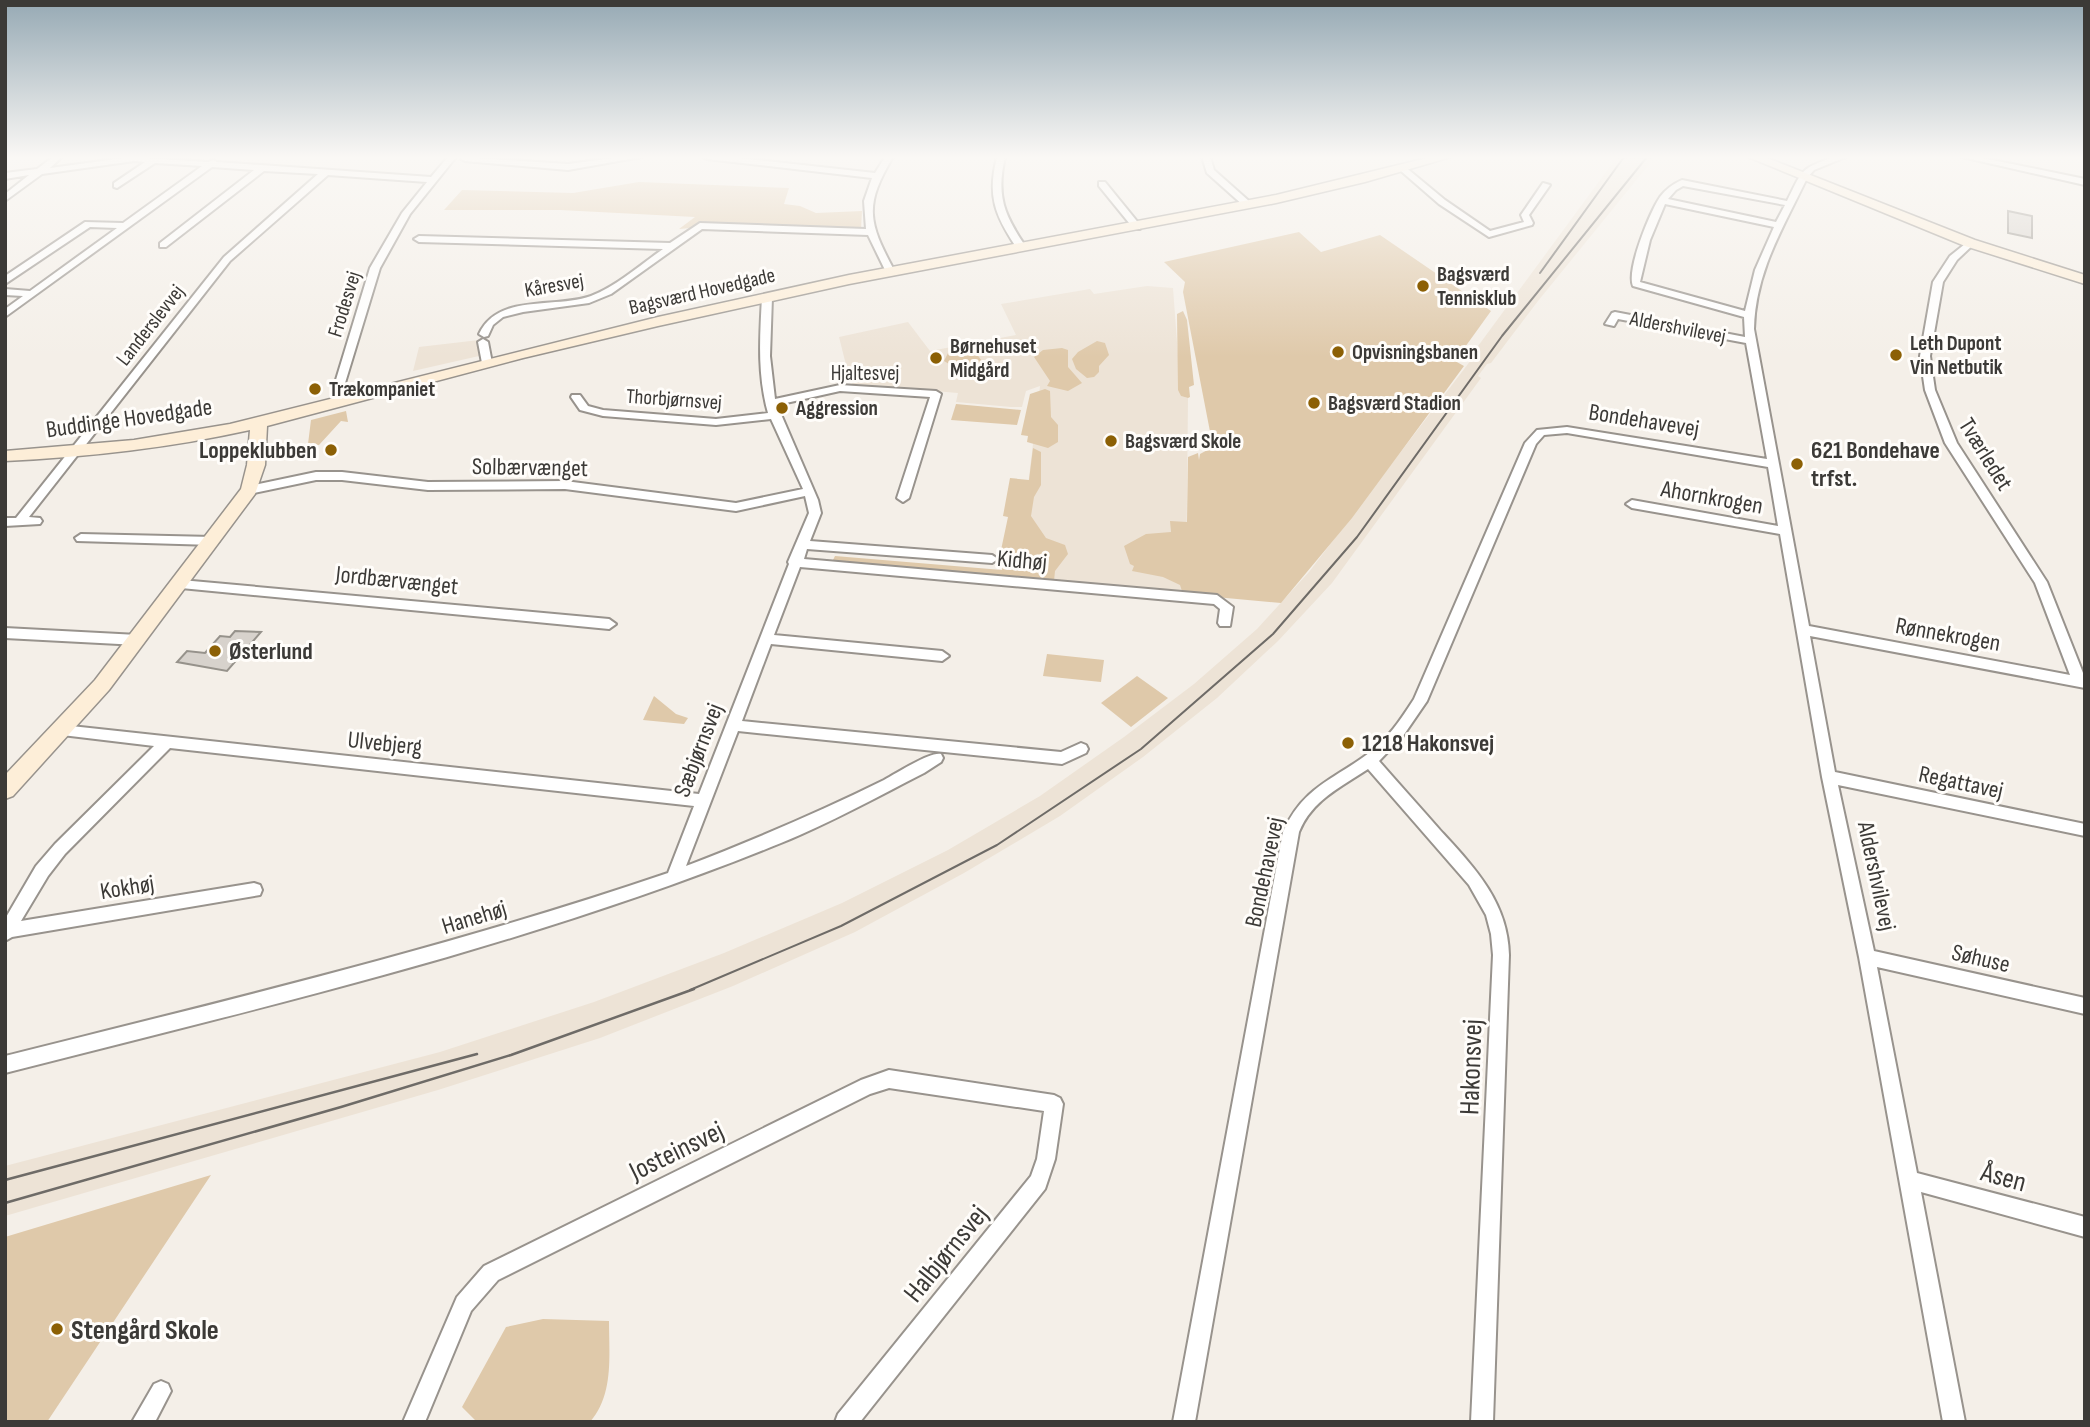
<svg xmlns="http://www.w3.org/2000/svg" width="2090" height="1427" font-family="'Sofia Sans Condensed',sans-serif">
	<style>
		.built { fill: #ede3d6 }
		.green { fill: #dfc9aa }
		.building { fill: #d7d2cc; stroke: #96928b; stroke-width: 2 }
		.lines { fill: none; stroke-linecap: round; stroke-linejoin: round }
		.street-casing { stroke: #98938d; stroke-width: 4 }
		.secondary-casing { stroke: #98938d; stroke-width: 3 }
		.street { fill: #fff; fill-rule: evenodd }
		.secondary { fill: #fdeed8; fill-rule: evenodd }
		.tram-far1 { stroke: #6e6b67; stroke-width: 2 }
		.tram { stroke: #6e6b67; stroke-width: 2.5 }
		.poi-dot { fill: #8c6005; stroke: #fffdfa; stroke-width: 2.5 }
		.labels { text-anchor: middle; stroke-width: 6; stroke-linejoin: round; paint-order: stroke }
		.far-poi-label { font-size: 21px; font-weight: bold; fill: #3c3a37; stroke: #fffdfa; text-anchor: start }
		.far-street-label { font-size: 21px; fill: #3c3a37; stroke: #fffdfa }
		.street-label { font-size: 24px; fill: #3c3a37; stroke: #fffdfa }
		.poi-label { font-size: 24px; font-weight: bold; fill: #3c3a37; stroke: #fffdfa; text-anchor: start }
		.near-street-label { font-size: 28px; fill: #3c3a37; stroke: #fffdfa }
		.near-poi-label { font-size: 28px; font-weight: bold; fill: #3c3a37; stroke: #fffdfa; text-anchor: start }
	</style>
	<rect width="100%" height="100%" fill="#f4efe8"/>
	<path class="built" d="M1617 157H1655L1538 301 1491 363 1487 364 1478 376 1481 378 1332 583 1278 641 1217 698 1143 757 1060 816 964 873 855 932 733 986 600 1038 438 1090 5 1216V1166L440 1052 594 1002 724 953 842 903 948 850 1040 796 1124 737 1194 684 1257 629 1309 572 1471 360 1470 357Z
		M1147 286 1173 288 1181 396 1188 398 1186 594 1017 577 1040 386 1026 391 1022 407H1011L956 402 958 393 852 384 855 377 846 365 839 337 908 322 930 351 1016 335 1001 304 1090 289 1094 294Z
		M479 340V356L413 371 419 347Z"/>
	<path class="green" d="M639 182 789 188 784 204 800 206 816 213 862 211 861 230 701 224 691 228 679 229 695 217 560 210H444L462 190 573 193Z
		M1299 232 1321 252 1380 235 1491 311 1455 361 1464 366 1352 518 1281 603 1183 594 1180 585 1163 577 1132 571 1134 566 1130 564 1124 546 1146 534 1171 532 1170 521 1187 522 1188 457 1198 453 1199 460 1200 454 1213 447 1183 292 1185 282 1164 262Z
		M1183 311 1187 320 1194 385 1189 387 1190 397 1188 398 1181 396 1178 390 1177 314Z
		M1097 341 1105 343 1109 355 1099 366V372L1094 377 1087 378 1076 369 1072 359 1078 352Z
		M969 344 985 365 949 364 944 361 951 347Z
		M1062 348 1068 350V367L1082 383 1068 391 1047 386 1050 381 1034 357 1043 350Z
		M1045 389 1050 391 1051 417 1058 425V442L1048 448 1027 442 1028 436 1021 435 1030 394Z
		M956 404 1021 410 1017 425 951 420Z
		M346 411 348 422 341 421 319 445 308 444 311 420Z
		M1033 448 1041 452V485L1034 497 1031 516 1046 538 1065 545 1068 554 1055 571 1054 581 832 562 835 556 1002 570 1006 551 1001 550 1008 517 1003 516 1010 478 1029 480Z
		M1047 654 1104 660 1101 682 1043 676Z
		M1137 676 1168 698 1131 727 1101 703Z
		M654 696 676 714 688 718 684 724 643 720Z
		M211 1175 47 1422H5V1237Z
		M543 1319 609 1321C609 1355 614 1395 590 1422H477L462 1407 506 1327Z"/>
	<path class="building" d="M2008 211 2032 216V238L2008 233Z
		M235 631 261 632 227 671 177 662 187 651 205 653 220 636 230 637Z"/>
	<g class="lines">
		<defs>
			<path id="street" d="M53 157H62L50 168 131 157 208 162 213 160 217 162 431 177 448 157H456L410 214 380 268 345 383 343 404H335L334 402 335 383 370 268 402 213 427 182 328 175 230 261 29 517 40 518 42 521 40 524 5 526V518H16L224 257 318 174 264 171 166 247H160V243L254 170 212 167 5 317V309L23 296 5 295V289L30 291 117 228 90 227 5 284V276L85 222 123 223 202 166 155 163 117 188 114 187V183L145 162 134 161 42 174 5 201V194L29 175 5 179V173L37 169Z
				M463 157 568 164 620 157H641L568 170 465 161 461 159Z
				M703 157H729L875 173 885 157H893C864 205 868 222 894 270L886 272 868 235 702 229 611 294 589 303 523 312 503 317 493 325 488 336 484 337 479 334C498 293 555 309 591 296 617 286 640 265 663 249L419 242 414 239 419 236 670 243 700 223 866 229 864 201 872 178 707 159Z
				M997 157H1005C996 196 1004 215 1026 247L1024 249 1016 247C995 215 987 196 997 157Z
				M1202 157H1210L1214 170 1250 202V206H1244L1207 173Z
				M1834 157H1846L1814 170 1807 178C1784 226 1755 272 1754 329L1809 626 2070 675 2035 583 1945 443 1925 390 1920 356 1933 282 1950 256 1970 240 1975 243 1957 260 1943 282 1930 356 1935 390 1957 443 2047 582 2085 678V688L1810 636 1835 772 2085 824V836L1838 785 1874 951 2085 998V1014L1877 967 1917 1173 2085 1217V1237L1921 1192 1965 1422H1943L1859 957 1822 777 1780 534 1632 508 1626 504 1632 500 1778 526 1768 467 1567 433 1544 435 1536 444 1427 701 1403 736 1379 761C1399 784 1420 807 1440 830 1474 867 1508 902 1509 955L1493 1422H1471L1493 955 1491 934 1486 915 1469 885 1368 769C1341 787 1312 800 1299 832L1195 1422H1173L1283 832C1303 787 1333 780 1369 753 1388 739 1401 719 1414 699L1525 443 1537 430 1567 427 1767 459 1746 343 1618 319 1614 326 1605 324 1612 313 1615 312 1745 337 1744 317 1633 286C1626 270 1650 212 1660 197 1666 189 1673 184 1682 180L1787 201C1803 169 1800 169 1834 157ZM1683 186 1785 205 1776 222 1668 199 1676 190ZM1665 204 1774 227 1755 270 1745 311 1640 282 1650 240Z
				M1962 157H1978L2085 179V185Z
				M1404 166 1445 200 1490 231 1524 222 1521 215 1543 183 1550 185 1529 215 1533 223 1532 225 1489 237 1439 204 1401 171V167Z
				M1099 182H1105L1140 225V229H1134L1099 186Z
				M767 294 772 297 770 356 775 399 840 385 936 391 941 394 909 498 903 502 897 498 930 397 840 391 777 405 818 500 821 513 810 541 992 555 998 559 992 563 807 549 804 559 1217 595 1233 607 1230 626H1220L1218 623 1220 609 1214 604 800 567 774 635 942 651 949 656 942 661 771 644 742 721 1061 752 1081 743 1086 745 1088 749 1086 753 1062 764 738 731 686 866C754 840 819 812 884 780 895 774 931 751 941 754L943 758 941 762 924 773C877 797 830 823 781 843 531 945 267 1006 5 1073V1056C228 1000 451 947 668 873L694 806 170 748 65 854 48 876 21 921 254 883 260 885 262 890 260 895 12 937 5 941V919L36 866 55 844 154 746 62 735 57 734 55 730 57 726 62 725 699 794 789 564 788 562 809 513 805 496 736 511 565 489 428 490 342 480H316L249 494 243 490 249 486 316 472H342L428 482 565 481 736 503 803 489 771 419 716 425 603 416 580 410 571 397 572 395H580L588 406 603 410 716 419 768 413C757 374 760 336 762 297Z
				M483 339 488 342 492 363 487 366 482 363 478 342Z
				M81 534 213 537 219 541 213 545 77 541 75 538Z
				M181 580 609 619 616 624 609 629 181 588 175 584Z
				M5 628 138 635 145 640 138 645 5 638Z
				M889 1070 1054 1095 1060 1098 1063 1104 1055 1159 1045 1189 860 1422H835L838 1414 1031 1176 1037 1159 1044 1111 889 1088 870 1094 498 1280 471 1311 425 1422H403L457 1297 484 1266 861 1080Z
				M161 1381 168 1384 171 1391 155 1422H132L154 1384Z"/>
			<path id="secondary" d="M1431 157H1451L1365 182 1276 203 849 284 658 326 523 358 267 426 265 465 255 494 109 690 13 796 5 799V775L95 680 241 489 247 465 250 430C169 448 88 457 5 461V451L134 440 230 424 658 317 849 275 1276 195Z
				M1748 157H1765L1975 240 2085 275V284L1965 246Z"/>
		</defs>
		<use href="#street" class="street-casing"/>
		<use href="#secondary" class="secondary-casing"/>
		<use href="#street" class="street"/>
		<use href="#secondary" class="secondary"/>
		<path class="tram-far1" d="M1540 273 1624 157
			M690 990 841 926 997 845 1141 749 1273 634 1357 537 1502 336 1647 157"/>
		<path class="tram" d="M5 1180 477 1054
			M5 1203 341 1107 511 1055 694 989"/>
	</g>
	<linearGradient id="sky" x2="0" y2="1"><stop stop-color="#96a9b4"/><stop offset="0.44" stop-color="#faf8f5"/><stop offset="1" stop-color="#faf8f5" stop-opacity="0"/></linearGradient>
	<rect width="2090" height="357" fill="url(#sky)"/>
	<g class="poi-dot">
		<circle cx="1423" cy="286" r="7"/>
		<circle cx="1338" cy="352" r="7"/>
		<circle cx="1896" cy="355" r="7"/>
		<circle cx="936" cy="358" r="7"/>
		<circle cx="315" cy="389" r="7"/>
		<circle cx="1314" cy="403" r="7"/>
		<circle cx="782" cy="408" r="7"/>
		<circle cx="1111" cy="441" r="7"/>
		<circle cx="331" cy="450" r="7"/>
		<circle cx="1797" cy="464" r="7"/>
		<circle cx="215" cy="651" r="7"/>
		<circle cx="1348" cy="743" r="7"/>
		<circle cx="57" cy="1329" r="7"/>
	</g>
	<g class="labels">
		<g class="far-poi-label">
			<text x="1437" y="281">Bagsværd<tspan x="1437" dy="24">Tennisklub</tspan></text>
			<text x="1910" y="350">Leth Dupont<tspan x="1910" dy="24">Vin Netbutik</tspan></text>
			<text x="950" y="353">Børnehuset<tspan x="950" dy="24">Midgård</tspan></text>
			<text x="1352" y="359">Opvisningsbanen</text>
			<text x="329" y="396">Trækompaniet</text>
			<text x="1328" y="410">Bagsværd Stadion</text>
			<text x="796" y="415">Aggression</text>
			<text x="1125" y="448">Bagsværd Skole</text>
		</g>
		<g class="far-street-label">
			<text transform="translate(554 285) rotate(-10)" y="7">Kåresvej</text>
			<text transform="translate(702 291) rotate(-13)" y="7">Bagsværd Hovedgade</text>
			<text transform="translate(344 304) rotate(-73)" y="7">Frodesvej</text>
			<text transform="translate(150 325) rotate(-52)" y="7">Landerslevvej</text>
			<text transform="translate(1678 327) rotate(11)" y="7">Aldershvilevej</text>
			<text x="865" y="380">Hjaltesvej</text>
			<text transform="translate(674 399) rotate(4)" y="7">Thorbjørnsvej</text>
		</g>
		<g class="street-label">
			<text transform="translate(129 418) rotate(-8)" y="8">Buddinge Hovedgade</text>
			<text transform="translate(1644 420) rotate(9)" y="8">Bondehavevej</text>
			<text transform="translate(1986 454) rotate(58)" y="8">Tværledet</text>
			<text transform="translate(530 467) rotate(1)" y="8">Solbærvænget</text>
			<text transform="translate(1712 497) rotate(10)" y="8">Ahornkrogen</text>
			<text transform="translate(1022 560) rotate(5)" y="8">Kidhøj</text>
			<text transform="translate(397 580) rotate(6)" y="8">Jordbærvænget</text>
			<text transform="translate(1948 634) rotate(10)" y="8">Rønnekrogen</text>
			<text transform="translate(385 743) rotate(6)" y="8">Ulvebjerg</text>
			<text transform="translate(698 750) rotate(-69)" y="8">Sæbjørnsvej</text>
			<text transform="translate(1961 782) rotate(12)" y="8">Regattavej</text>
			<text transform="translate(1264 872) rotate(-78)" y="8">Bondehavevej</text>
			<text transform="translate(1877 876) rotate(78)" y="8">Aldershvilevej</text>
			<text transform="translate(127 887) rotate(-9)" y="8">Kokhøj</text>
			<text transform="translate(474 917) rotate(-17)" y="8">Hanehøj</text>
			<text transform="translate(1981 958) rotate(13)" y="8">Søhuse</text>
		</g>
		<g class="poi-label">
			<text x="317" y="458" text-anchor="end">Loppeklubben</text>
			<text x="1811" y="458">621 Bondehave<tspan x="1811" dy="28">trfst.</tspan></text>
			<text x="229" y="659">Østerlund</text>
			<text x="1362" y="751">1218 Hakonsvej</text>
		</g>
		<g class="near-street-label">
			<text transform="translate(1470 1067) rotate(-88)" y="10">Hakonsvej</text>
			<text transform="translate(676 1150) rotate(-26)" y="10">Josteinsvej</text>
			<text transform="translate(2004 1176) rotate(15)" y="10">Åsen</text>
			<text transform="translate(945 1253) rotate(-51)" y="10">Halbjørnsvej</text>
		</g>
		<g class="near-poi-label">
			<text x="71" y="1339">Stengård Skole</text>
		</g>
	</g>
	<rect width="2090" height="1427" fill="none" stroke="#3c3a37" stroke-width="14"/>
</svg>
